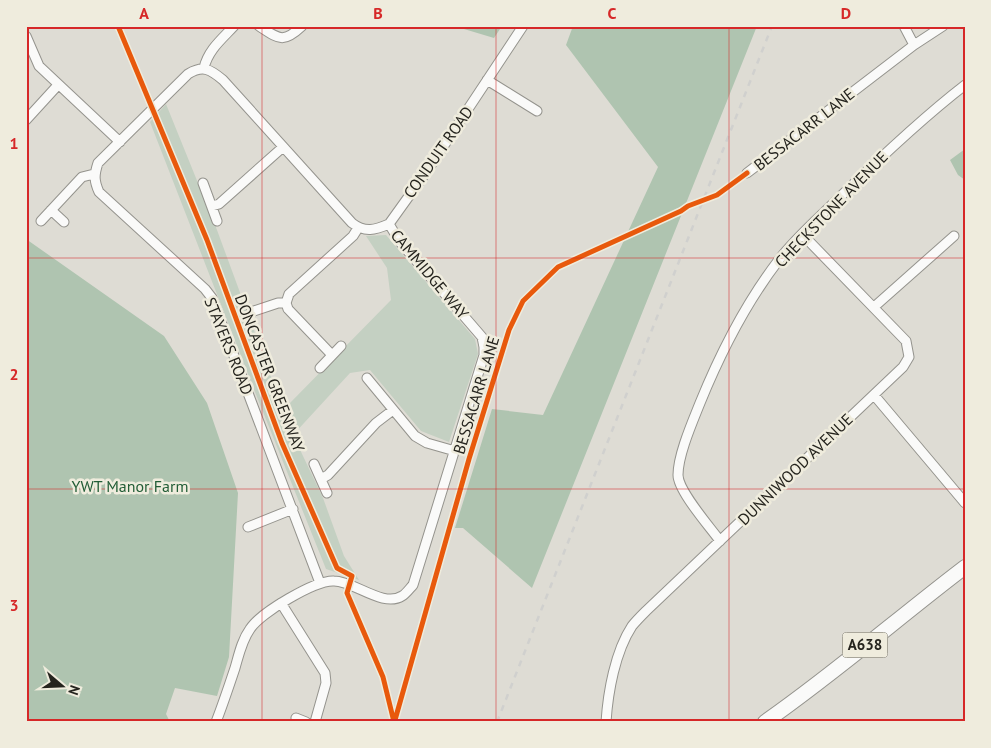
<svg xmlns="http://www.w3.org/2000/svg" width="991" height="748" font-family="'PT Sans',sans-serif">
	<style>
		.green { fill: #c4d0c2 }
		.forest { fill: #afc4b0 }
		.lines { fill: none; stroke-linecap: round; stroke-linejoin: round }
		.minor-casing { stroke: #94938d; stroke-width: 11 }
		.trunk-casing { stroke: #94938d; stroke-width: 16 }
		.minor { stroke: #fafaf9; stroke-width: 9 }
		.trunk { stroke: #fafaf9; stroke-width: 14 }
		.rail { stroke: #d0d0ce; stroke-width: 2.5; stroke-dasharray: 6 6; stroke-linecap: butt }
		.cycleway-casing { stroke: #efecdd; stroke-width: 8 }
		.cycleway { stroke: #e8590c; stroke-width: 5 }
		.grid { fill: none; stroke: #d62828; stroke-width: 1; stroke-opacity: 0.55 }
		.labels { text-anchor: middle; stroke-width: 5; stroke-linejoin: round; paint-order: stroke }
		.shield { fill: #efecdd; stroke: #626057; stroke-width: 1 }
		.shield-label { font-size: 15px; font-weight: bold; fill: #25241e }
		.street-label { font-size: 16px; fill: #25241e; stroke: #efecdd }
		.park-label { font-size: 16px; fill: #225d36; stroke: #efecdd }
		.neatline { fill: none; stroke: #d62828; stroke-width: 2 }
		.grid-label { font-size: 16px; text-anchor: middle; font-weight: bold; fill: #d62828 }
	</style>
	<rect width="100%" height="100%" fill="#dedcd4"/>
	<path class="green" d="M166 104 217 230 274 385 290 403 391 300 387 268 366 236 386 235 475 339 478 354 449 442 421 431 370 370 350 373 293 435 323 498 344 556 359 580 326 569 255 392 150 122Z"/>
	<path class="forest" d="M454 26H502L494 38Z
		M573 26H757L532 588 463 528H455L492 409 543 415 658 167 566 45Z
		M965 149V180L958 175 950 160Z
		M26 239 164 336 207 403 238 493 229 657 217 696 175 688 166 714 170 722H26Z"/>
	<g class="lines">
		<defs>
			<path id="minor" d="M259 26C279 39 283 44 302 26
				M904 26 914 45
				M26 36 39 66 120 142
				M204 68C208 50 222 39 234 26
				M487 80 537 111
				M26 120 58 85
				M747 173 914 45 943 26
				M203 183 217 221
				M212 206 219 204 283 147
				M51 210 64 222
				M41 221 82 177 94 174
				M389 224 427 171 523 26
				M874 307 954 236
				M251 312 278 303H286
				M332 355 288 309 286 303 289 294 353 236 358 228
				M320 368 341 346
				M367 378 415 436 427 443 455 451
				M874 395 965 503
				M314 464 327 493
				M321 479 328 475 376 423 393 410
				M248 527 293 509
				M720 541C710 527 678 491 678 475 678 455 692 423 700 403 720 354 746 303 778 261 796 237 820 217 841 196 881 157 921 119 965 85
				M320 583 212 298 205 289 99 192C94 181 94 175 98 163L188 74C203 65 210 69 223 80L352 223C365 233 375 230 389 224
				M281 603 325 673 326 683 315 722
				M296 718 306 722
				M216 722C223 704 229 686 235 668 239 654 242 640 250 629 260 613 315 580 334 581 354 581 383 608 402 596 406 594 410 588 413 585L484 355V347L482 337 400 242 389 224
				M606 722C608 692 615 652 632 626 636 621 641 616 646 611L903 367 909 357 906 341 802 234"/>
			<path id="trunk" d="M765 722C834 674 898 618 965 567"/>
		</defs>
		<use href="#minor" class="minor-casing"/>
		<use href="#trunk" class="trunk-casing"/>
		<use href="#minor" class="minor"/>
		<use href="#trunk" class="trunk"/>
		<path class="rail" d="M497 722 772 26"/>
		<defs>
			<path id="cycleway" d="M118 26 207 240 282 443 337 568 352 576 347 593 383 677 394 722
				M395 720 469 459 509 330 523 301 558 267 681 211 688 206 717 195 747 173"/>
		</defs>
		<use href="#cycleway" class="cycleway-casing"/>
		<use href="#cycleway" class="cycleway"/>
	</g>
	<path class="grid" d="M262 26V722M496 26V722M729 26V722M26 258H965M26 489H965"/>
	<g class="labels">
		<rect class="shield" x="842.5" y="632.5" width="45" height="25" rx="4"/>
		<g class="shield-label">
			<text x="865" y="650">A638</text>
		</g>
		<g class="street-label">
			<text transform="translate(804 129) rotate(-38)" y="6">BESSACARR LANE</text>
			<text transform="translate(438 152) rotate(-55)" y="6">CONDUIT ROAD</text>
			<text transform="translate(831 209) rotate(-46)" y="6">CHECKSTONE AVENUE</text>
			<text transform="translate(430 274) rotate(50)" y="6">CAMMIDGE WAY</text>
			<text transform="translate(229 346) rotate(68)" y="6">STAYERS ROAD</text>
			<text transform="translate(270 373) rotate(69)" y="6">DONCASTER GREENWAY</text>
			<text transform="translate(476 395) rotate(-73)" y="6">BESSACARR LANE</text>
			<text transform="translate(795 469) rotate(-44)" y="6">DUNNIWOOD AVENUE</text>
		</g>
		<g class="park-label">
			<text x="130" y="492">YWT Manor Farm</text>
		</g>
	</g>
	<rect width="991" height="748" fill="none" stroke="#efecdd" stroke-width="55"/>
	<g transform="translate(62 686) rotate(109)" stroke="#efecdd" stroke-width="4" paint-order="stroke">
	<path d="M0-4L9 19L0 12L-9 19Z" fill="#25241e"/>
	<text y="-8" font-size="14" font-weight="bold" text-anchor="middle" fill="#25241e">N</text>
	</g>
	<rect x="28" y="28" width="936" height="692" class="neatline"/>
	<g class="grid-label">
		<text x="144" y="19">A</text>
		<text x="378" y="19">B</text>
		<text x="612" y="19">C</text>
		<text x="846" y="19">D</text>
		<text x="14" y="149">1</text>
		<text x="14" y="380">2</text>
		<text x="14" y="611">3</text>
	</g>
</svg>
